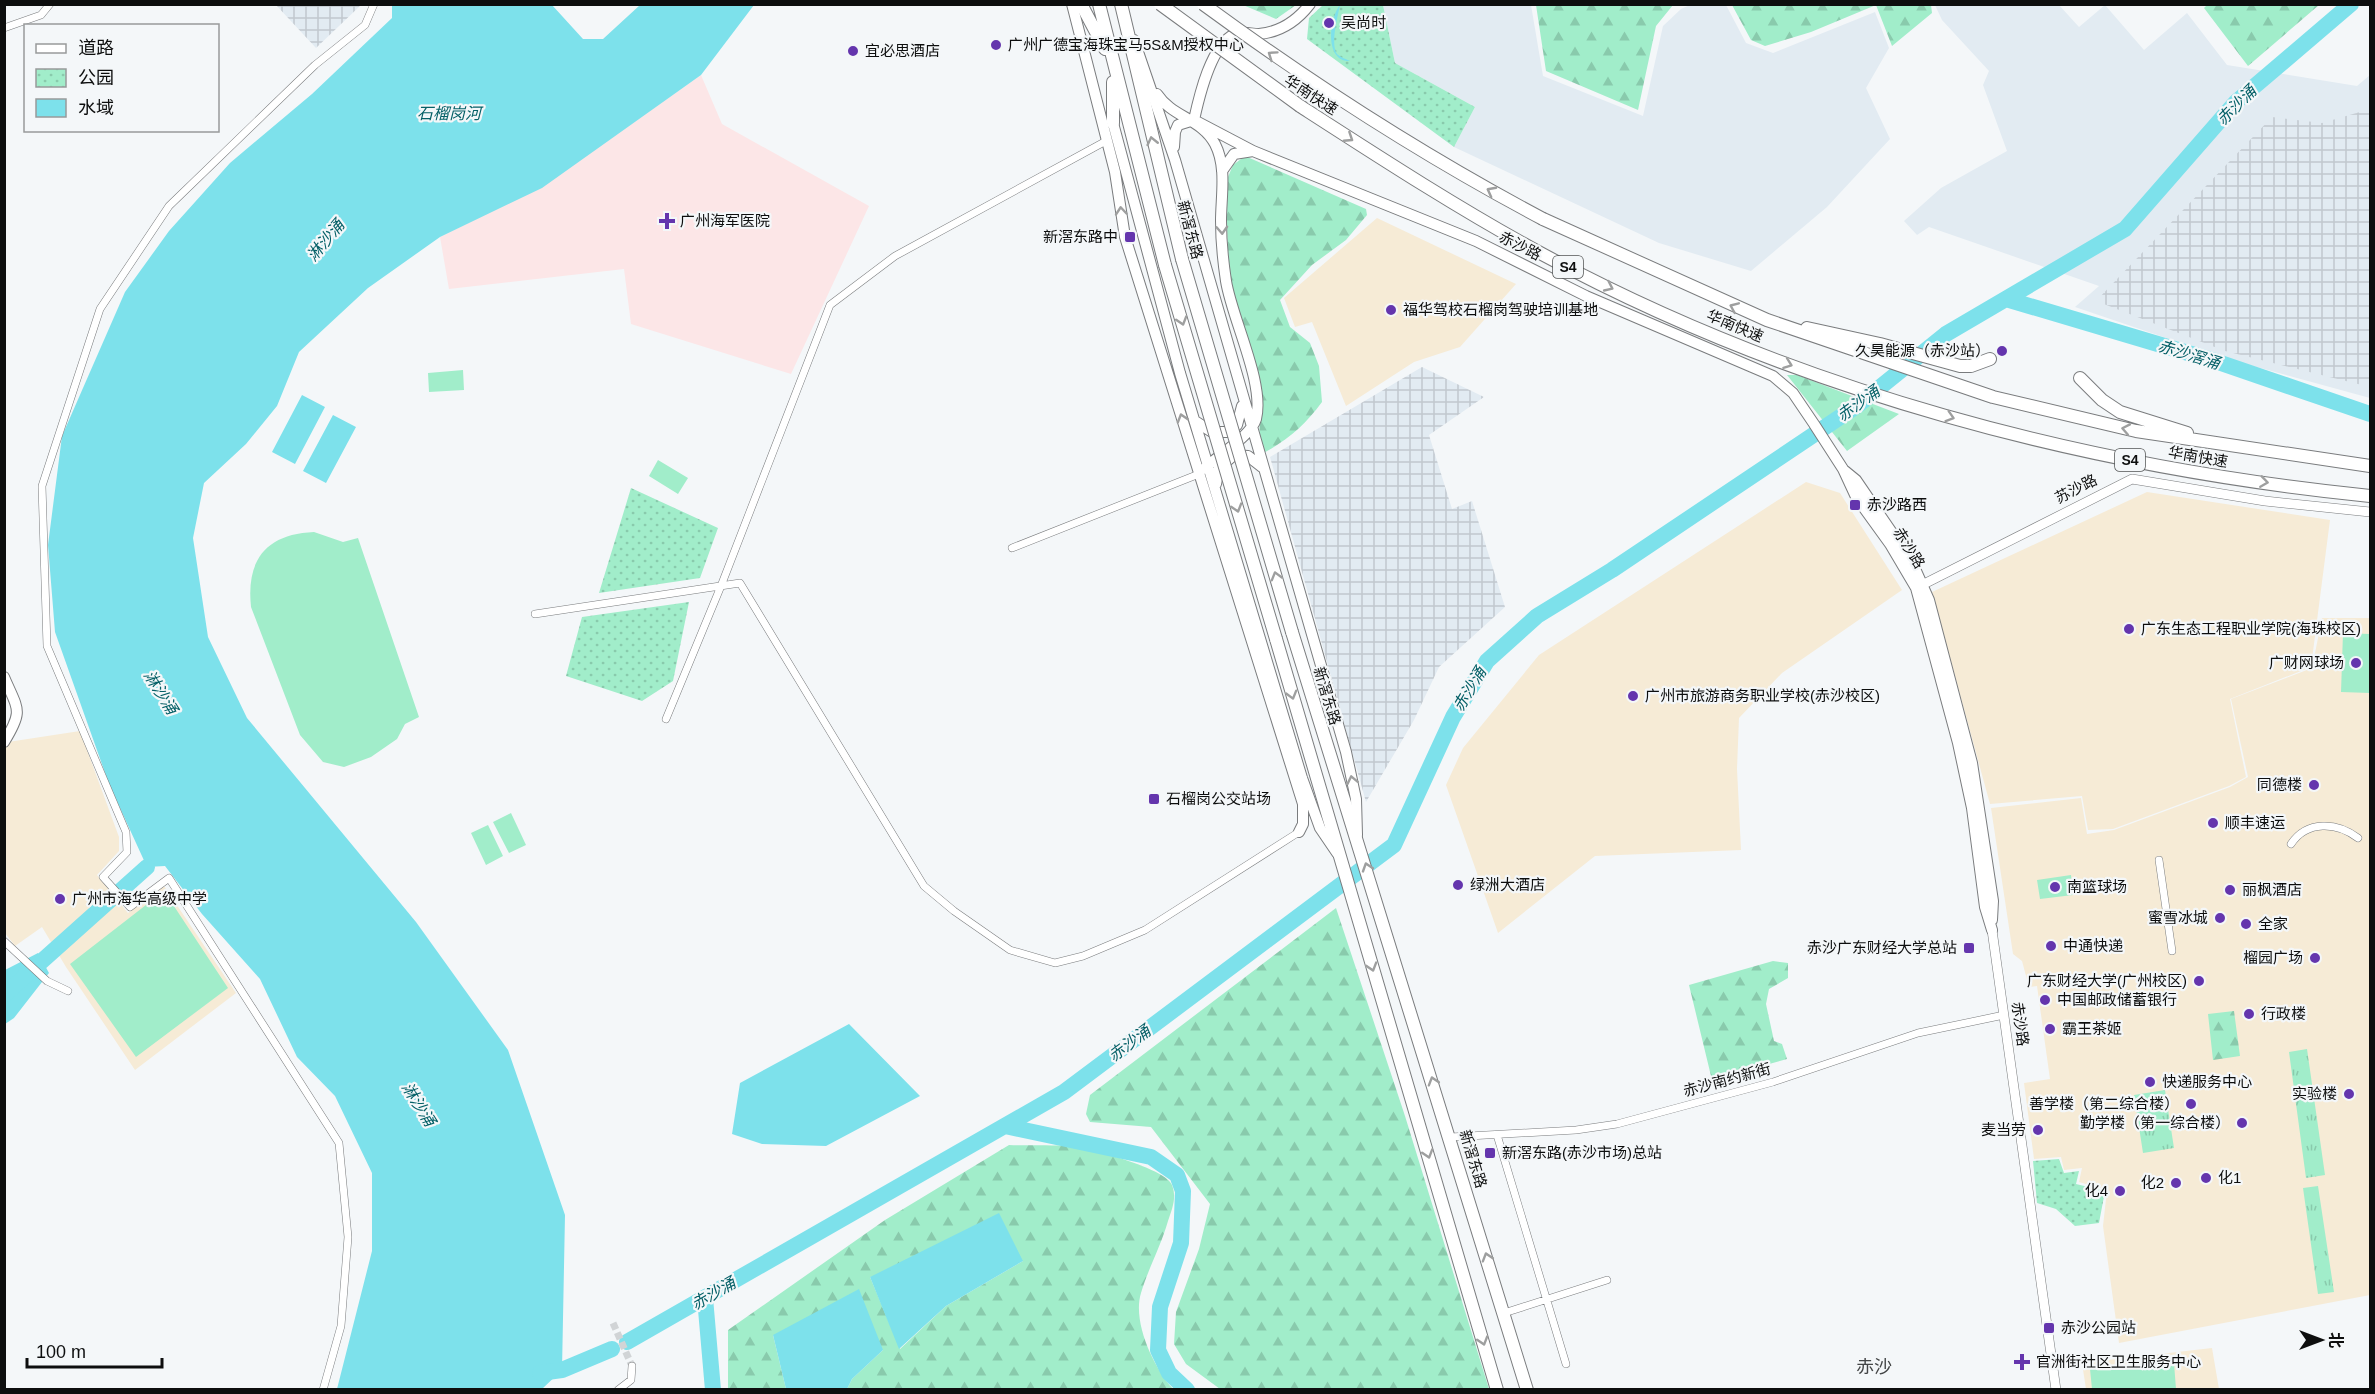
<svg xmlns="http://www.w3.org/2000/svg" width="2375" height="1394" font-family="Arial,'Noto Sans SC',sans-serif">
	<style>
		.built { fill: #e2ebf2 }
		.industrial { fill: url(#industrial-grid) }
		.education { fill: #f6ebd6 }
		.medical { fill: #fce6e7 }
		.grass { fill: url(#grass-tufts) }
		.forest { fill: url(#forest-firs); fill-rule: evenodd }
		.park { fill: url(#park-dots) }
		.garden { fill: #a1edca }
		.water { fill: #7de1eb }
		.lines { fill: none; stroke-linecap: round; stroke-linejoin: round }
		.river { stroke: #7de1eb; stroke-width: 16 }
		.minor-tunnel { stroke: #d1d4d6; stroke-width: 7; stroke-dasharray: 7 3.5; stroke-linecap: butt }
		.minor-casing { stroke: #7a7c7e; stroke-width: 8 }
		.tertiary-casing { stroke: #7a7c7e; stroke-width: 10 }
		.secondary-casing { stroke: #7a7c7e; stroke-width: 12 }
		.trunk-casing { stroke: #7a7c7e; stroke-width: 14 }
		.motorway-casing { stroke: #7a7c7e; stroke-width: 14 }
		.minor { stroke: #fff; stroke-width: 7 }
		.tertiary { stroke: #fff; stroke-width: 9 }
		.secondary { stroke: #fff; stroke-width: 10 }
		.trunk { stroke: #fff; stroke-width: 12 }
		.motorway { stroke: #fff; stroke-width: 12 }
		.trunk-bridge-casing { stroke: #7a7c7e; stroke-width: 14; stroke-linecap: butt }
		.motorway-bridge-casing { stroke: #7a7c7e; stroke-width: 14; stroke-linecap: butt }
		.trunk-bridge { stroke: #fff; stroke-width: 12 }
		.motorway-bridge { stroke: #fff; stroke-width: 12 }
		.oneway { stroke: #9e9f9f }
		.poi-dot { fill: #6435ad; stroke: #f4f7f9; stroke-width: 2 }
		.labels { text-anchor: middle; stroke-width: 4.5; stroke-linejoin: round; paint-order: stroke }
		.shield { fill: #f4f7f9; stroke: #525454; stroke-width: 1.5 }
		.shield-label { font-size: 14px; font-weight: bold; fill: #0d0e0e }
		.poi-label { font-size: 15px; fill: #0d0e0e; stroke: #f4f7f9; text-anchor: start }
		.street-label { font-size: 15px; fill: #0d0e0e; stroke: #f4f7f9 }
		.water-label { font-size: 16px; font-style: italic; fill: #056067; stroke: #f4f7f9 }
		.quarter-label { font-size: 18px; fill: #434546; stroke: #f4f7f9 }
	</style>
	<defs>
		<pattern id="industrial-grid" width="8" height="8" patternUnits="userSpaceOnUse" patternTransform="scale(1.5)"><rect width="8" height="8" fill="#e2ebf2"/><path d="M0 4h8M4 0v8" fill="none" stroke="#c1c8ce"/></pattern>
		<pattern id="grass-tufts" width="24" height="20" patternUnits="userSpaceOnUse" patternTransform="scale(1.5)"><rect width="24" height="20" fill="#a1edca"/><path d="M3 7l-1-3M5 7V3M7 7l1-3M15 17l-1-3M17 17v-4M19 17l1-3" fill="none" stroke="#89caac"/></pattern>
		<pattern id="forest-firs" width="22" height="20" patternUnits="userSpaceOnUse" patternTransform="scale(1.5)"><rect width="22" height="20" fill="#a1edca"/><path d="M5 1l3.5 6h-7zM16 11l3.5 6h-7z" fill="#89caac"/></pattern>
		<pattern id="park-dots" width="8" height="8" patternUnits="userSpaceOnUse" patternTransform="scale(1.5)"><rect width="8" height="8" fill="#a1edca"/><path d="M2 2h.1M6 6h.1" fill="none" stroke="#89caac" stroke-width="1.8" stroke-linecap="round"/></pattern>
	</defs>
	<rect width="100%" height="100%" fill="#f4f7f9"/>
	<path class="built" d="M1383 5H1531L1543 76 1643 116 1663 26 1681 9 1690 5H1726L1746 43 1773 53 1875 12 1889 48 1866 88 1890 139 1827 207 1751 271 1659 243 1454 147 1475 107 1395 63Z
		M1935 5H2059L2079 27 2105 5 2144 50 2187 13 2227 65 2357 86 2370 75V398L2231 360 2075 307 2099 286 1929 227 1917 235 1904 221 1941 188 2007 151 1983 85 1989 71 1942 20Z"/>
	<path class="industrial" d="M276 5H361L316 48Z
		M2370 109V387L2225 351 2096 301 2272 117 2322 123Z
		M1422 367 1484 397 1429 435 1452 509 1472 501 1505 607 1439 667 1414 720 1366 802 1270 457Z"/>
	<path class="education" d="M1377 218 1516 284 1460 347 1414 362 1346 406 1312 322 1295 327 1284 298Z
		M1806 482 1840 493 1902 590 1782 673 1739 718 1737 769 1741 850 1595 856 1498 933 1446 785 1463 748 1539 655Z
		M2147 492 2330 520 2311 667 2230 699 2246 777 2229 786 2113 829 2088 830 2082 796 1990 804 1932 592Z
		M2322 618H2370V1295L2119 1343 2103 1226 2107 1190 2079 1182 2082 1168 2064 1170 2061 1157 2034 1159 2024 1083 2050 1079 2037 986 2029 987 2022 961 2013 954 1991 808 2081 798 2087 834 2114 830 2230 787 2248 777 2231 699 2312 668Z
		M80 731 119 837V851L97 875 128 913 164 886 236 993 135 1070 66 967 42 927 15 946 5 933 4 748 8 742Z
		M2212 1348 2219 1389H2086L2082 1363Z"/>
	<path class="medical" d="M701 75 722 124 869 206 791 374 631 324 624 269 449 289 440 237 546 184Z"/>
	<path class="grass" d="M2307 1049 2325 1175 2306 1178 2289 1052Z
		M2165 1090 2174 1148 2143 1153 2134 1095Z
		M2318 1186 2334 1292 2318 1294 2303 1188Z"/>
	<path class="forest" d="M2208 4H2319V5L2248 66 2204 8Z
		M1243 5H1296L1276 19Z
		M1536 5H1673L1656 26 1638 110 1546 71Z
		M1931 5 1932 13 1892 46 1876 5 1811 32 1765 46 1751 40 1732 5Z
		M1245 156 1366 209 1367 215 1346 240 1312 265 1280 300 1290 327 1310 343 1319 366 1322 402C1305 425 1288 440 1262 454 1255 430 1265 404 1260 380 1254 358 1244 337 1238 314 1226 269 1226 223 1228 177L1233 165Z
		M1787 375H1797L1899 414 1847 451Z
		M1336 908 1405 1116 1489 1389H1220L1186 1364 1174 1344 1176 1312 1199 1249 1210 1204 1151 1127 1090 1122 1086 1114 1090 1095Z
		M1773 961 1788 963V978L1769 989 1766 1004 1774 1041 1782 1044 1787 1059 1712 1080 1689 985Z
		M2234 1011 2240 1056 2213 1060 2208 1014Z
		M1009 1145C1032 1146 1059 1144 1082 1148 1100 1152 1166 1169 1172 1185 1177 1198 1172 1209 1168 1221 1161 1246 1148 1269 1141 1293 1132 1322 1154 1368 1173 1389H847L852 1379 883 1350 773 1335 786 1389H728V1330L885 1220ZM1023 1261 946 1306 900 1349 870 1277Z"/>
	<path class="park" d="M1323 5H1383L1395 63 1475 107 1454 147 1307 39 1309 18Z
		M631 488 718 528 700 578 599 593Z
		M689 602 673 681 642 701 566 676 582 617Z
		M2059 1159 2064 1173 2079 1171 2076 1184 2105 1191 2099 1223 2075 1226 2056 1209 2037 1203 2033 1161Z"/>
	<path class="garden" d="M463 370 464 390 429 392 428 373Z
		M658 460 688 478 678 494 649 476Z
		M314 532 343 542 358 538 419 717 405 724 397 739 371 757 344 767 323 762 300 735 251 607C246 560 266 534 314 532Z
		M2343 633 2370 634V693L2341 692Z
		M511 813 526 845 509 853 493 822Z
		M488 825 503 856 486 865 471 833Z
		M2071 875 2073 895 2040 899 2037 880Z
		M164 891 228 988 136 1057 70 964Z
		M2174 1363 2176 1389H2092L2090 1369Z"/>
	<path class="water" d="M392 5H552L583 39H603L640 5H754L701 75 542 188 440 237 368 288 299 352 277 406 246 444 204 483 193 538 208 637 247 718 416 922 508 1050 565 1215 562 1370 542 1389H337L372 1251V1173L335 1096 297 1057 260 979 202 914 165 866 147 867 109 784 55 632 48 545 62 436 125 292 169 231 230 163 312 94 392 18Z
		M1340 5C1338 15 1330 44 1337 54 1340 57 1346 59 1350 61 1324 62 1329 18 1340 5Z
		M302 395 325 407 295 464 272 452Z
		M333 415 356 427 326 483 303 471Z
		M38 953 49 973 14 1018 5 1024V970Z
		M849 1024 920 1096 826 1146 762 1144 732 1134 740 1083Z
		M999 1213 1023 1261 946 1306 899 1349 870 1277Z
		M859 1289 883 1350 852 1379 847 1389H786L773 1335Z"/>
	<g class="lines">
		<path class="river" d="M2006 299 2215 361 2370 414
			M4 995 147 867
			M1005 1126 1151 1157 1177 1175 1183 1191 1181 1243 1160 1307 1158 1350 1169 1373 1187 1390
			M705 1298 713 1390
			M627 1342 1064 1092 1394 845 1453 717 1487 661 1537 616 1612 570 1858 405 1946 334 2125 229 2236 102 2351 4
			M540 1373 562 1370 612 1349"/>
		<path class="minor-tunnel" d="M613 1323 632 1366"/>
		<defs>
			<path id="minor" d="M4 28 41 15 50 4
				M1012 548 1199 474
				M535 614 740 583 924 886 954 911 1010 950 1055 963 1083 956 1145 930 1299 832
				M666 719 721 586 830 305 895 256 1106 141
				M2291 844C2307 820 2337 822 2358 838
				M2159 860 2172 951
				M4 941 47 981 68 991
				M1497 1135 1566 1364
				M1451 1137 1576 1130 1617 1124 1773 1082 1918 1033 2004 1015
				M1504 1313 1607 1280
				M323 1390 341 1326 348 1237 339 1143 169 878 130 907 103 877 127 852 126 832 47 646 42 486 100 309 169 206 315 65 365 25 374 4
				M618 1390 631 1380 632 1366"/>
			<path id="tertiary" d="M1918 587 2132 479 2265 501 2370 512
				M1992 930 2056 1390"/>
			<path id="secondary" d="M1072 4 1115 172 1125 237 1303 804V824L1299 832
				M1134 40 1175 160 1346 752 1356 799 1357 835
				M1157 94C1172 117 1202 119 1215 144 1227 167 1221 196 1221 221 1221 241 1223 261 1226 281 1232 319 1265 383 1256 419 1251 436 1217 456 1204 469
				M1194 120 1253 151 1476 241 1586 296 1773 376 1793 393 1814 424 1843 469 1856 497 1890 544 1916 588 1958 743 1972 808 1985 907 1992 930
				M1194 120C1199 97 1211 44 1235 34 1243 31 1251 34 1259 34 1280 32 1297 21 1310 4
				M1113 123 1180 373 1302 778 1320 828 1337 853
				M1174 147 1175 132 1178 125 1194 120
				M1222 171 1234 154 1253 151
				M1195 421 1212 432H1228L1237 425 1242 406
				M1845 471 1856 480 1912 562 1929 600 1972 763 1993 901 1992 920
				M1216 484 1219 468 1234 455 1248 456 1262 467
				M4 677C18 710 24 710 4 742"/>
			<path id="trunk" d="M1081 4 1105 49
				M1099 4 1165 265
				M1121 4 1182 259
				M1113 82V123
				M1292 632 1527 1390
				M1276 639 1497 1390"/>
			<path id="motorway" d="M1300 106C1379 157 1459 209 1542 254 1796 391 2084 467 2370 496
				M1543 219 1767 320 1993 397 2136 431 2370 466
				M1807 328 1880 344 1960 366H1971L1990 359
				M2080 378 2102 400 2120 412 2187 433"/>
		</defs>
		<use href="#minor" class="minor-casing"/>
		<use href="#tertiary" class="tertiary-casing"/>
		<use href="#secondary" class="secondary-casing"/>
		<use href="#trunk" class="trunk-casing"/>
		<use href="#motorway" class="motorway-casing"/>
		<use href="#minor" class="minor"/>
		<use href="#tertiary" class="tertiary"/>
		<use href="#secondary" class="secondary"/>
		<use href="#trunk" class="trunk"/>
		<use href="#motorway" class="motorway"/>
		<defs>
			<path id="trunk-bridge" d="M1182 259 1292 632
				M1165 265 1276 639"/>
			<path id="motorway-bridge" d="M1160 4 1300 106
				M1203 4C1312 84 1424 156 1543 219"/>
		</defs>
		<use href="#trunk-bridge" class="trunk-bridge-casing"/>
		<use href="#motorway-bridge" class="motorway-bridge-casing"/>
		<use href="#trunk-bridge" class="trunk-bridge"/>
		<use href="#motorway-bridge" class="motorway-bridge"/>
	</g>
	<defs><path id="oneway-chevron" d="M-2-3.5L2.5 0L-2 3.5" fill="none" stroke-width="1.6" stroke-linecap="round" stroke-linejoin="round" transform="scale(1.5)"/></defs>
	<g class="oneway">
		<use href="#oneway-chevron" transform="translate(1272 55) rotate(-145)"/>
		<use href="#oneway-chevron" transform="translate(1349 138) rotate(33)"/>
		<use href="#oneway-chevron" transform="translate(1152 141) rotate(-103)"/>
		<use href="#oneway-chevron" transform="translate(1491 191) rotate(-152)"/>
		<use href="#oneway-chevron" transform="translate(1121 211) rotate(-95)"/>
		<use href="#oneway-chevron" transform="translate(1222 230) rotate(87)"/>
		<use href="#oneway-chevron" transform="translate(1609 287) rotate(25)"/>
		<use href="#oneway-chevron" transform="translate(1734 307) rotate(-157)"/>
		<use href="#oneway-chevron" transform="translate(1182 321) rotate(73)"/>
		<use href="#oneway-chevron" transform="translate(1788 364) rotate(20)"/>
		<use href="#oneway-chevron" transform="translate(1950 417) rotate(17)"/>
		<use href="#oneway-chevron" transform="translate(1182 418) rotate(-107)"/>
		<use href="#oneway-chevron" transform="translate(2126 429) rotate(-169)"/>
		<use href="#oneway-chevron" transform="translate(2264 482) rotate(8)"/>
		<use href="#oneway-chevron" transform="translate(1237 508) rotate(73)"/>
		<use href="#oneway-chevron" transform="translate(1276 576) rotate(-106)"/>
		<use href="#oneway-chevron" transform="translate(1292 695) rotate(74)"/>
		<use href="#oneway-chevron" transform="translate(1352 780) rotate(-102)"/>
		<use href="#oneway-chevron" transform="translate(1367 867) rotate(-108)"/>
		<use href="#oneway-chevron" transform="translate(1372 967) rotate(73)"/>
		<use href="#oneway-chevron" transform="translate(1433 1081) rotate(-107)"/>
		<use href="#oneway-chevron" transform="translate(1428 1154) rotate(73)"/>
		<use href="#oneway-chevron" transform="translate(1487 1257) rotate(-107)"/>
		<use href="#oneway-chevron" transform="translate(1483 1341) rotate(73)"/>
	</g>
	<g class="poi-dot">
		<circle cx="1329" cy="23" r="6"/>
		<circle cx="996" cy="45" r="6"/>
		<circle cx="853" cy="51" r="6"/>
		<path d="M664 212h6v6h6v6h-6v6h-6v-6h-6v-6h6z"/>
		<rect x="1124" y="231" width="12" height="12" rx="3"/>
		<circle cx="1391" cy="310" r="6"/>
		<circle cx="2002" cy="351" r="6"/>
		<rect x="1849" y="499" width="12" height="12" rx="3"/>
		<circle cx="2129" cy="629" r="6"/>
		<circle cx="2356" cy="663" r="6"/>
		<circle cx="1633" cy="696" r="6"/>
		<circle cx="2314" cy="785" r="6"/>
		<rect x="1148" y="793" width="12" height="12" rx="3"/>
		<circle cx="2213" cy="823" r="6"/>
		<circle cx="1458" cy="885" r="6"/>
		<circle cx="2055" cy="887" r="6"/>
		<circle cx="2230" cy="890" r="6"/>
		<circle cx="60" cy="899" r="6"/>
		<circle cx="2220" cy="918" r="6"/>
		<circle cx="2246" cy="924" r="6"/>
		<circle cx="2051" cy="946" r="6"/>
		<rect x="1963" y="942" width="12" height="12" rx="3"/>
		<circle cx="2315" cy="958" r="6"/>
		<circle cx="2199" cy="981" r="6"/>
		<circle cx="2045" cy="1000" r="6"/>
		<circle cx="2249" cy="1014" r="6"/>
		<circle cx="2050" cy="1029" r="6"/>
		<circle cx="2150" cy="1082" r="6"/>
		<circle cx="2349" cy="1094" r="6"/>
		<circle cx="2191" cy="1104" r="6"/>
		<circle cx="2242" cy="1123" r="6"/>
		<circle cx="2038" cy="1130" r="6"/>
		<rect x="1484" y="1147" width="12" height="12" rx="3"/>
		<circle cx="2206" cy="1178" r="6"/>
		<circle cx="2176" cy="1183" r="6"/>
		<circle cx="2120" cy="1191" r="6"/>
		<rect x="2043" y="1322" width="12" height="12" rx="3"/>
		<path d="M2019 1353h6v6h6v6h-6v6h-6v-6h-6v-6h6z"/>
	</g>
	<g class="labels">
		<g class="shield">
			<rect x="1553" y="256" width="30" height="22" rx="4.5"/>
			<rect x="2115" y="449" width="30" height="22" rx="4.5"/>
		</g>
		<g class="shield-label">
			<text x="1568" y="272">S4</text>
			<text x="2130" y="465">S4</text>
		</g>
		<g class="poi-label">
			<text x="1341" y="28">吴尚时</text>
			<text x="1008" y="50">广州广德宝海珠宝马5S&amp;M授权中心</text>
			<text x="865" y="56">宜必思酒店</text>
			<text x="680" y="226">广州海军医院</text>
			<text x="1118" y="242" text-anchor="end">新滘东路中</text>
			<text x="1403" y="315">福华驾校石榴岗驾驶培训基地</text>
			<text x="1990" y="356" text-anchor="end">久昊能源（赤沙站）</text>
			<text x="1867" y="510">赤沙路西</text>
			<text x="2141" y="634">广东生态工程职业学院(海珠校区)</text>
			<text x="2344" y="668" text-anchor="end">广财网球场</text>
			<text x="1645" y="701">广州市旅游商务职业学校(赤沙校区)</text>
			<text x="2302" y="790" text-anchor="end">同德楼</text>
			<text x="1166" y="804">石榴岗公交站场</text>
			<text x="2225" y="828">顺丰速运</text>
			<text x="1470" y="890">绿洲大酒店</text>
			<text x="2067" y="892">南篮球场</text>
			<text x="2242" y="895">丽枫酒店</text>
			<text x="72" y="904">广州市海华高级中学</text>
			<text x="2208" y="923" text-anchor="end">蜜雪冰城</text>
			<text x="2258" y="929">全家</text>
			<text x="2063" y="951">中通快递</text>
			<text x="1957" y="953" text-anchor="end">赤沙广东财经大学总站</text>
			<text x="2303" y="963" text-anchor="end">榴园广场</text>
			<text x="2187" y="986" text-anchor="end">广东财经大学(广州校区)</text>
			<text x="2057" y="1005">中国邮政储蓄银行</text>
			<text x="2261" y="1019">行政楼</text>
			<text x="2062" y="1034">霸王茶姬</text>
			<text x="2162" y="1087">快递服务中心</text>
			<text x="2337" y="1099" text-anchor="end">实验楼</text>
			<text x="2179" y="1109" text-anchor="end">善学楼（第二综合楼）</text>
			<text x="2230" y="1128" text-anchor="end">勤学楼（第一综合楼）</text>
			<text x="2026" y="1135" text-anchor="end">麦当劳</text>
			<text x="1502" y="1158">新滘东路(赤沙市场)总站</text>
			<text x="2218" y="1183">化1</text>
			<text x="2164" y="1188" text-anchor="end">化2</text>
			<text x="2108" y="1196" text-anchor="end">化4</text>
			<text x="2061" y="1333">赤沙公园站</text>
			<text x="2036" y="1367">官洲街社区卫生服务中心</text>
		</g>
		<g class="street-label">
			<text transform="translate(1311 95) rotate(33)" y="5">华南快速</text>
			<text transform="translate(1190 230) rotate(75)" y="5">新滘东路</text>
			<text transform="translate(1520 246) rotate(27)" y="5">赤沙路</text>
			<text transform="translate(1735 326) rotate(23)" y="5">华南快速</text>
			<text transform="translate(2198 457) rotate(10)" y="5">华南快速</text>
			<text transform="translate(2076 489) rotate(-27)" y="5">苏沙路</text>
			<text transform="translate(1909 548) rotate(58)" y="5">赤沙路</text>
			<text transform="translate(1327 696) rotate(73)" y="5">新滘东路</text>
			<text transform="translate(2020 1024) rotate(82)" y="5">赤沙路</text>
			<text transform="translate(1727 1080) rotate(-15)" y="5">赤沙南约新街</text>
			<text transform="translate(1473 1159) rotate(73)" y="5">新滘东路</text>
		</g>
		<g class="water-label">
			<text transform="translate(2236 105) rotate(-45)" y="6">赤沙涌</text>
			<text x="449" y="119">石榴岗河</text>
			<text transform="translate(325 240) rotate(-50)" y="6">淋沙涌</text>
			<text transform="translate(2189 354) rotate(17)" y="6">赤沙滘涌</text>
			<text transform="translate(1858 403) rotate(-36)" y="6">赤沙涌</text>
			<text transform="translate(1469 689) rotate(-59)" y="6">赤沙涌</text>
			<text transform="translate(161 692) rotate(58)" y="6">淋沙涌</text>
			<text transform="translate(1129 1043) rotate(-37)" y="6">赤沙涌</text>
			<text transform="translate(419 1104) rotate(58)" y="6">淋沙涌</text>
			<text transform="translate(713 1293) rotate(-30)" y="6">赤沙涌</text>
		</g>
		<g class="quarter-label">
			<text x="1874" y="1373">赤沙</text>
		</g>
	</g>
	<rect width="2375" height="1394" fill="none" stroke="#0d0e0e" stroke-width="12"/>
	<rect x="24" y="24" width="195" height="108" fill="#f4f7f9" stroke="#989a9b" stroke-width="1.5"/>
	<rect x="36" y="44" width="30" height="9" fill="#ffffff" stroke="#989a9b" stroke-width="1.5"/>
	<text x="78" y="54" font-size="18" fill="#0d0e0e">道路</text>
	<rect x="36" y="69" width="30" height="18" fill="url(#park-dots)" stroke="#989a9b" stroke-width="1.5"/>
	<text x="78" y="84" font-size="18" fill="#0d0e0e">公园</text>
	<rect x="36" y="99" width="30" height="18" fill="#7de1eb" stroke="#989a9b" stroke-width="1.5"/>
	<text x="78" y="114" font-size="18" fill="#0d0e0e">水域</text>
	<g transform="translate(2321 1340) rotate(90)" stroke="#f4f7f9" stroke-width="4.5" paint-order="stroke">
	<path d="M0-4.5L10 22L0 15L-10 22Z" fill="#0d0e0e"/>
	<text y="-9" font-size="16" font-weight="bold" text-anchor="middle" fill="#0d0e0e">北</text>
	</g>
	<path d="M27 1358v9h135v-9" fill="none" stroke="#0d0e0e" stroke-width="3"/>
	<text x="36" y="1358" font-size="18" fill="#0d0e0e" stroke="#f4f7f9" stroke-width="4.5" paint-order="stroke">100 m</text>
</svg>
